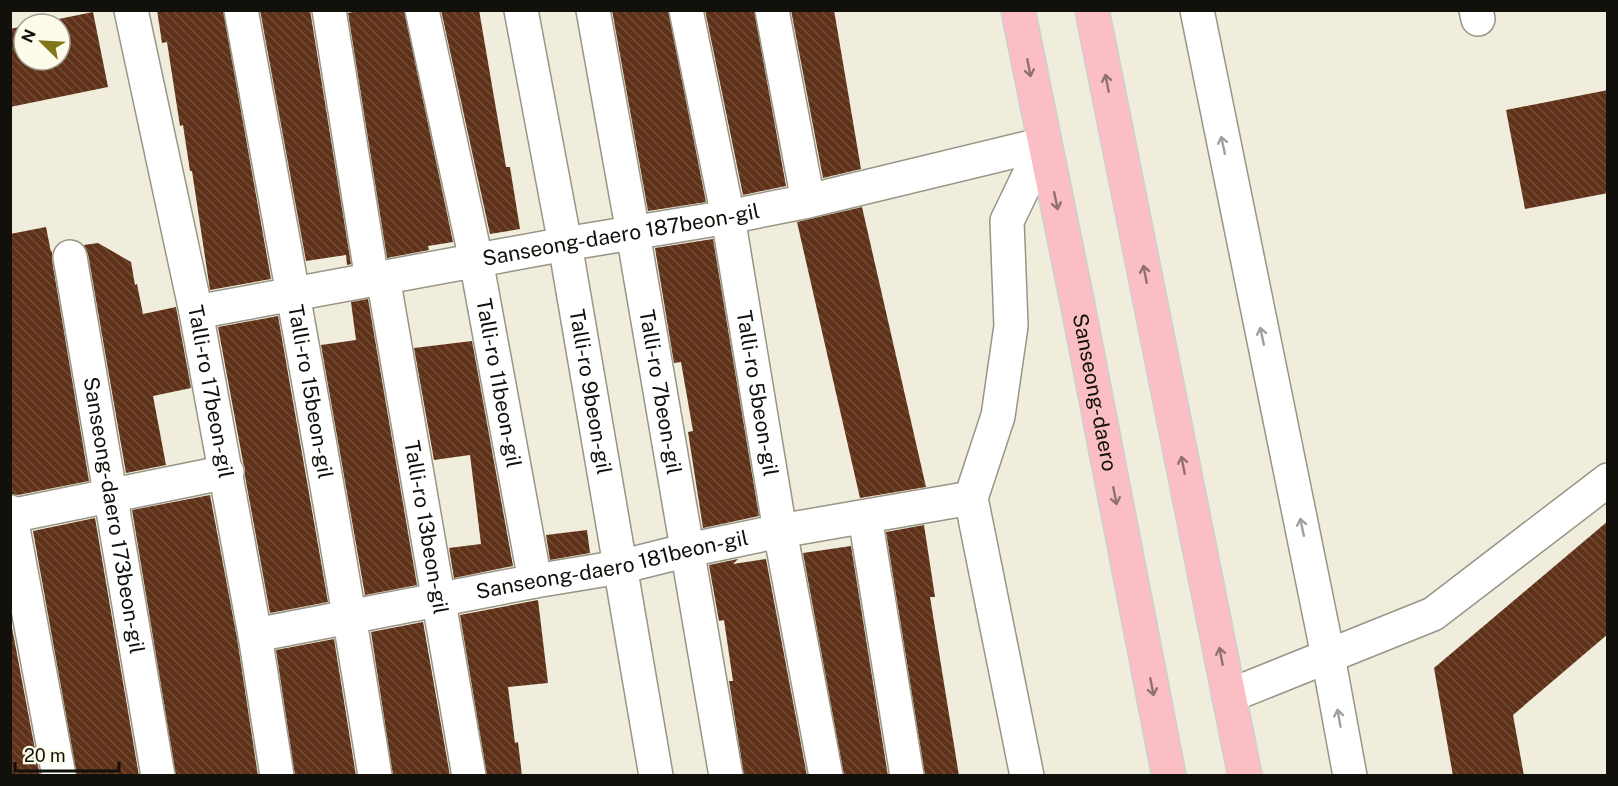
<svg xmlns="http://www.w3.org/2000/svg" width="1618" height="786" font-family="'Public Sans',sans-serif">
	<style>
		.building { fill: url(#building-back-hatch) }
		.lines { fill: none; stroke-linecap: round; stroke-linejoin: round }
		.minor-casing { stroke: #989587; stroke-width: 36 }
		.major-casing { stroke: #cfcfce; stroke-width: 36 }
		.minor { stroke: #fff; stroke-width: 33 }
		.major { stroke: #fabec4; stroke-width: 33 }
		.oneway { stroke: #917071 }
		.oneway2 { stroke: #a09f9d }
		.labels { text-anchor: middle; stroke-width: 6; stroke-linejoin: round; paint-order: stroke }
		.street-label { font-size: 21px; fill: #11100b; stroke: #fdfbea }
	</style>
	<defs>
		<pattern id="building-back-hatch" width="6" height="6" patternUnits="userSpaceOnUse" patternTransform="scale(1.5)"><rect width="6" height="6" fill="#5f3118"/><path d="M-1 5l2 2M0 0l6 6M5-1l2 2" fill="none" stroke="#714c38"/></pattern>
	</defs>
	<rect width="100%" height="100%" fill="#f0eddd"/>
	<path class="building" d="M157 10H223L271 279 210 290 192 171H190L183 125 180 126 167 42 162 43Z
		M260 10H310L351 264 347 265 346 255 306 261Z
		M364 10H404L453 242 428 246 429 250 387 258 348 13Z
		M441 10H479L506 167H510L520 229 490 234Z
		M612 10H668L706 202 648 211Z
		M705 10H754L786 186 743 195Z
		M791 10H834L861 169 823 178Z
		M93 12 108 87 10 107V29L24 26V60H60V24H34Z
		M1608 90V193L1525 209 1506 110Z
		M862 207 926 487 860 498 797 222Z
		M46 227 51 252 52 251V260L89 481 18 495 10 494V234Z
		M713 239 759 516 703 528 688 432 693 431 681 362 674 363 655 248Z
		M98 243 131 262 135 285 137 284 143 314 176 307 191 388 153 396 166 465 126 473 88 254 84 245Z
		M368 299 417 585 365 595 321 345 356 340 351 302Z
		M278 316 328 602 270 613 245 476V469L243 462 218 327Z
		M472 341 513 566 454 578 449 548 481 544 470 455 434 460 414 348Z
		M210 495 237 638 258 776H176L132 510Z
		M95 518 139 776H77L33 531Z
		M1608 521V634L1513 715 1524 776H1453L1434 668Z
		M924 525 935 597H930L959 776H925L886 532Z
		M587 530 590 553 550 560 546 535Z
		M851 546 888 776H844L803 553Z
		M738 559 733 564 766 559 807 776H744L729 681H733L724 620 719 621 709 565Z
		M538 600 548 683 508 687 515 743 518 742 522 776H487L460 615Z
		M10 617 40 776H10Z
		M423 622 450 776H393L371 632Z
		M334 639 356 776H295L276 650Z"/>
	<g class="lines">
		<defs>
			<g id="minor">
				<path id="s1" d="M131 10 196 312 255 635 277 776"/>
				<path id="s2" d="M241 10C288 265 335 520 375 776"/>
				<path d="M329 10 372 280"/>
				<path id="s3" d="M422 10 476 260 535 581"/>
				<path id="s4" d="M521 10 565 244 656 776"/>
				<path id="s5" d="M593 10 633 233 726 776"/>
				<path id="s6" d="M686 10 728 217 780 531 826 776"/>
				<path d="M772 10 808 201"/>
				<path d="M1197 10 1328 656 1350 776"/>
				<path d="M1476 10 1478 19"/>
				<path id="s7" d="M70 257 158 776"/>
				<path id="s8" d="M383 277 469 776"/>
				<path id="s9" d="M196 312 565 244 728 217 808 201 1044 144"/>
				<path d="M10 512 59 776"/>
				<path d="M10 516 227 472"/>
				<path d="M865 517 907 776"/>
				<path id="s10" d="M255 635 535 581 620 567 688 550 780 531 971 498"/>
				<path d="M1229 696 1433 614 1608 480"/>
				<path d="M1027 776 971 498 998 416 1011 326 1007 221 1044 144"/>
			</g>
			<g id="major">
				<path id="s11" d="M1018 10 1078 306 1169 776"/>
				<path d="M1092 10 1245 776"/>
			</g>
		</defs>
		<use href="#minor" class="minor-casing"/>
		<use href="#major" class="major-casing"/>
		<use href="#minor" class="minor"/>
		<use href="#major" class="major"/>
	</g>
	<defs><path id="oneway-shaft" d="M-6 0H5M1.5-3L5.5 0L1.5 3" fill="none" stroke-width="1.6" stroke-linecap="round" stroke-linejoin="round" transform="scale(1.5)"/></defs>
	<g class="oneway">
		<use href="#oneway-shaft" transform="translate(1029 68) rotate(79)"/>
		<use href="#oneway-shaft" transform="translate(1107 83) rotate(-101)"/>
		<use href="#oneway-shaft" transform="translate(1056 201) rotate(78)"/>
		<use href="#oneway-shaft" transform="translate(1145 274) rotate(-101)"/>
		<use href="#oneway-shaft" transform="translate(1183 465) rotate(-101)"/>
		<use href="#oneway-shaft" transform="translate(1115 496) rotate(79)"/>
		<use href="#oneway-shaft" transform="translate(1221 656) rotate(-101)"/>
		<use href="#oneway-shaft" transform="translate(1152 687) rotate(79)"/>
	</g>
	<g class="oneway2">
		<use href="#oneway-shaft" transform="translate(1223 145) rotate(-102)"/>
		<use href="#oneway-shaft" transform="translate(1262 336) rotate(-102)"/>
		<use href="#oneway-shaft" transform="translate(1302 527) rotate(-102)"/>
		<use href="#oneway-shaft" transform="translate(1339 718) rotate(-100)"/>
	</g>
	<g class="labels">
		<g class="street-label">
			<text dy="7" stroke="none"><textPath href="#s9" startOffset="432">Sanseong-daero 187beon-gil</textPath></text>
			<text dy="7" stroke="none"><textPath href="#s3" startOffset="381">Talli-ro 11beon-gil</textPath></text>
			<text dy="7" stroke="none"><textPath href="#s1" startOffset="390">Talli-ro 17beon-gil</textPath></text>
			<text dy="7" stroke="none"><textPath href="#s2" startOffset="388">Talli-ro 15beon-gil</textPath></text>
			<text dy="7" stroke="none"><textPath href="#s4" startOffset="388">Talli-ro 9beon-gil</textPath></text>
			<text dy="7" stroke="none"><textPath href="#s5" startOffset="388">Talli-ro 7beon-gil</textPath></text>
			<text dy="7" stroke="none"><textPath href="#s6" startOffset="390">Talli-ro 5beon-gil</textPath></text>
			<text dy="7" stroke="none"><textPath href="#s11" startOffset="390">Sanseong-daero</textPath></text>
			<text dy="7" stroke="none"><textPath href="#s7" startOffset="262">Sanseong-daero 173beon-gil</textPath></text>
			<text dy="7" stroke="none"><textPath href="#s8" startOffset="254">Talli-ro 13beon-gil</textPath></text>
			<text dy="7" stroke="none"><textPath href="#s10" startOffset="364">Sanseong-daero 181beon-gil</textPath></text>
		</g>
	</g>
	<rect width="1618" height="786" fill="none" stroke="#11100b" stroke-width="24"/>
	<g transform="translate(42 42) rotate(294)"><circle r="28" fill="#fdfbea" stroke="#9f9d91" stroke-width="1.5"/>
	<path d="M0-4.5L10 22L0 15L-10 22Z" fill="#817619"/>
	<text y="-9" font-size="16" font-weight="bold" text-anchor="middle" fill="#11100b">N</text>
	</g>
	<path d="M15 762v9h104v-9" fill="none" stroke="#11100b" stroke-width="3"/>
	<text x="24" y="762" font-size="18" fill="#11100b" stroke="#fdfbea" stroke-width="4.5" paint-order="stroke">20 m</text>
</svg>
